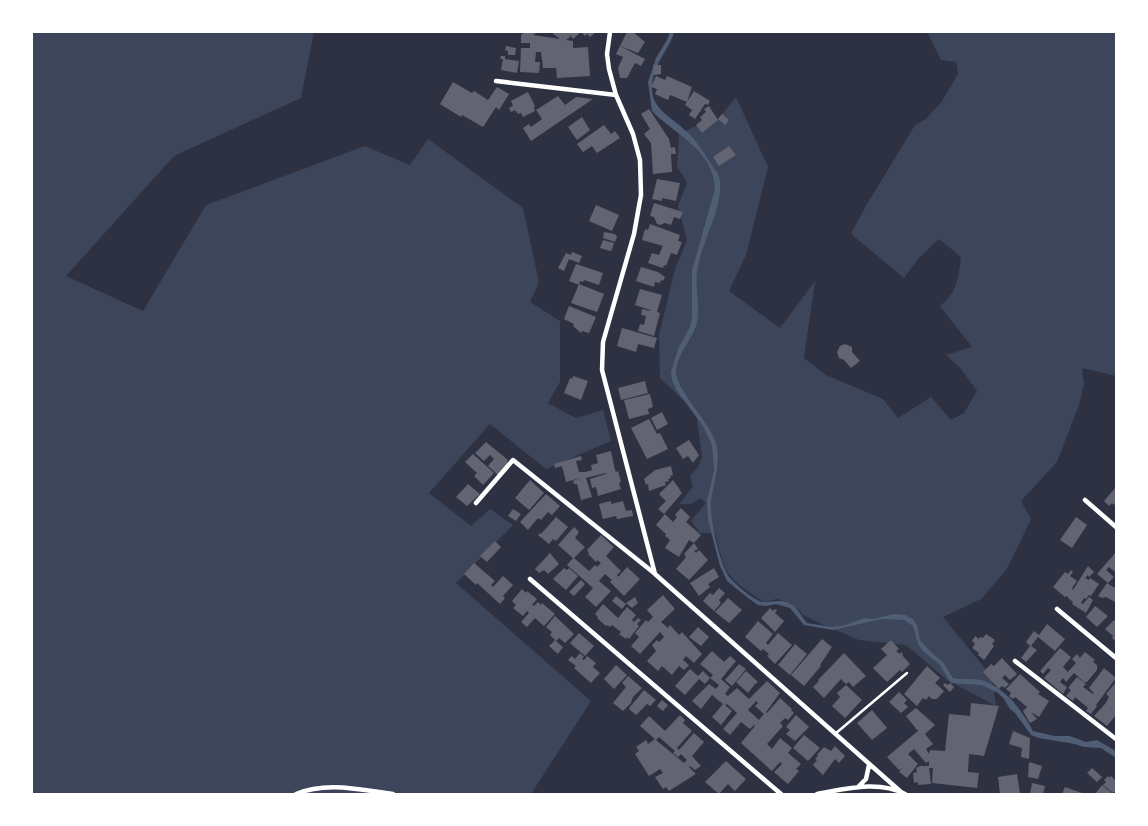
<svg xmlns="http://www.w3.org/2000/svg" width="1148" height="826" font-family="'DM Sans',sans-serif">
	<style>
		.green { fill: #3c4559 }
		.water { fill: #4f5d75 }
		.building { fill: #626471; fill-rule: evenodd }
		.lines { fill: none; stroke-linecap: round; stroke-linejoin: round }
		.service { stroke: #fff; stroke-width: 2.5 }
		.minor { stroke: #fff; stroke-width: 4.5 }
	</style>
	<rect width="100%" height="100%" fill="#2d3142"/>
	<path class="green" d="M32 32H314L301 98 174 156 66 276 143 311 206 205 365 146 410 165 428 139 523 208 539 282 530 302 560 321V382L548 403 576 418 603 410 611 441 546 469 490 424 429 493 471 526 490 509 513 525 456 583 591 701 531 794H32Z
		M927 32H1116V376L1082 368 1084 384 1079 405 1057 462 1021 501 1031 519 1007 569 981 599 943 617 992 677 996 706 947 680 906 645 859 640 819 623 803 615 799 610 790 603 777 599 764 602C752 594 736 585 728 573 721 562 719 546 715 533H700L691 521 706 503 701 498 691 504H679L693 487 690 476 698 467 702 457 696 412 660 378 659 335 675 269 687 240 678 206 687 182 677 167 679 134 694 127 717 120 736 97 768 167 746 255 729 291 780 328 815 281 804 358 826 375 883 399 898 418 931 397 951 420 964 413 977 391 961 369 946 355 972 347 940 306C958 291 958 278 961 257L939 239 918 259 904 278 851 234 864 209 915 125 926 119 942 101 958 74 956 62 941 60Z"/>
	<path class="water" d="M670 32H674L673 36C666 52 653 67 652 85 650 110 673 117 688 133 699 143 705 155 713 167 717 172 719 174 720 181 723 209 700 244 697 273 695 290 701 310 696 326 691 341 678 353 676 370 674 388 709 421 716 443 721 464 714 481 711 501 709 516 720 566 730 578 735 584 756 602 763 602 773 602 780 599 789 603 798 607 801 616 807 623L831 627 842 626 865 618 873 619 894 614 905 615 913 619 917 625 920 640 931 652 943 662 953 678C962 680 971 678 981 680 1005 687 1022 710 1033 731L1054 736H1070L1086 742 1097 740 1116 751V758L1101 748 1084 747 1075 744 1039 738 1031 735 1015 713 1010 709 1004 699 998 693 982 685 951 683 939 664 923 651 918 644 913 626 904 620 882 619 833 630 804 625 790 608 776 604 766 606 758 605 748 598 727 581 720 566 708 520 707 501 714 470 712 445 703 426 677 391 672 380 671 372 678 349 690 327 692 318V270L715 189C714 150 675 135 652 111L648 82 656 58 667 40Z"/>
	<path class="building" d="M525 32H538L533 35 560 39 551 32H596L590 37 587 34 585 36 581 32 573 39 570 35V37L566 40 573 41V48L588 47 590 76 557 78 556 68H543L541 52H536L535 62H540L539 73 520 72 521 48H530V43H521V35Z
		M627 32H633L645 42 638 53 620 46Z
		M506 46 516 48 515 55H508V51L505 50Z
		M620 46 645 59 641 66 635 63 627 78H620L618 68 623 57 616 54Z
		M501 56H505V59L519 61 517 73 501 70 503 59H500Z
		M653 65H661V74L654 75Z
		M656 76 665 80 667 76 692 87 687 102 670 95 668 100 655 94 657 89 651 87Z
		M453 82 472 93 474 91 488 100 497 87 509 94 499 110 496 107 483 127 462 115 461 117 440 104Z
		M694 91 710 101 708 105 705 104 695 119 689 115 692 110 685 105Z
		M528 92 535 106 534 107 535 111 523 117 521 113 518 114 515 110 511 112 509 108 513 106 511 101Z
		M558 96 565 105 576 97 593 99 531 141 523 128 529 124 531 127 542 119 536 110Z
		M709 106 718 120 702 133 696 125 702 120 700 117 706 112 704 109Z
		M649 109 669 139 671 148 675 147 676 154H671L672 172 653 174 651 143 644 134 650 129 641 114Z
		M722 114 729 120 725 125 718 119Z
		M582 117 590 130 577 140 568 127Z
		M604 125 611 134 615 131 620 138 597 153 592 146 583 152 577 144Z
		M729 146 736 155 719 166 713 157Z
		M657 179 680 183 676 201 662 198V201L652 199Z
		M654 203 683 212 680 219 674 217 671 225 665 223 660 225 657 224 654 217 650 216Z
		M596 205 619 215 612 231 589 221Z
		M650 224 680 235 678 241 682 242 677 255 671 253 666 266 664 265 663 268 648 263 652 253 659 255 663 246 642 240 645 229 648 230Z
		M604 232 615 234 617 237 615 242 603 238Z
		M603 240 614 243 612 250 610 251 600 248Z
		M572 252 582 256 579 263 569 259 564 271 558 268 566 253 571 255Z
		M576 264 603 273 599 285 584 280 583 282 580 281 579 285 569 281Z
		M641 267 658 272 665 277 663 281 661 280 660 283 655 282 654 287 636 281Z
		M579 284 604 294 597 312 571 303Z
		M640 289 662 295 657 312 660 313 654 336 638 331 640 324 644 325 646 316 641 315 642 309 650 311V310L635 305Z
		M569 306 596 317 589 333 582 331 581 333 573 326 574 324 564 319Z
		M622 328 657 338 654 348 638 344 636 352 617 346Z
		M845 344 852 347V352L860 361 851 368 844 360 839 358 837 352 840 346Z
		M573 376 588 381 581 400 564 393 570 378 572 379Z
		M645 381 648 393 621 400 618 388Z
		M650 394 653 407 648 409 649 414 629 419 624 400Z
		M662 412 668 424 657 430 651 418Z
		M649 419 657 434 660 433 668 449 647 459 631 428Z
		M689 440 699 455 693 463 688 456 683 459 676 448Z
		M486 442 508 460 507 462 509 464 499 476 488 466 494 459 490 455 484 461 475 453Z
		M611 451 615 470 616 472 618 471 621 482 619 483 621 489 598 496 596 487 592 488 590 479 606 474V473L586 478 592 497 581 500 577 484H574L573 481 580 478 566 482 562 466 555 468 554 464 581 456 582 460 576 461 579 472H585L592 470 591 465 598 463 596 455Z
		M473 454 494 473 483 485 474 476 477 473 465 462Z
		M671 466 673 475 670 476 671 478 668 479 669 481 665 482 666 485 649 491 648 484 646 485 644 479 655 470Z
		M530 480 544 493 529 510 515 498Z
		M673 480 682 493 664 514 658 509 666 501 659 494Z
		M468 484 480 494 467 506 456 497Z
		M1116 487V502L1114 505 1112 503 1109 506 1104 501Z
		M546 494 560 506 552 515 548 512 541 520 538 518 528 530 520 522Z
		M611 501V504L623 501 626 511 632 510 633 516 617 519 616 516 603 519 599 504Z
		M681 508 690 517 686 522 701 535 694 543 689 540 679 557 665 548 670 540 665 536 666 534 656 525 665 514 673 522 677 517 675 515Z
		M513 509 521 514 516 521 508 516Z
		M556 517 568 527 556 541 553 539 549 544 538 535 540 533 541 534Z
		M1076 517 1087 525 1072 548 1060 540Z
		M574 527 579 532 575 538 585 547 574 558 589 571 595 565 597 567 601 563 597 560 596 562 588 554 589 553 587 550 601 535 614 547 606 556 621 571 617 575 618 577 627 567 640 579 624 596 610 582 612 580 605 574 599 581 611 591 596 607 585 597 593 588 567 565 573 558 558 545Z
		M495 541 501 547 487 562 480 556Z
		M694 543 698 549 694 551 696 553 699 550 708 560 689 580 676 569 686 557 684 554Z
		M1116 552V573L1109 567 1106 570 1114 577 1108 583 1097 574Z
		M550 553 559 564 548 574 544 570 539 573 535 569Z
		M474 563 495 581 491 585 493 587 503 576 513 585 503 596 505 598 500 604 477 583 476 585 464 574Z
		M1088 566 1094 572 1089 577 1088 575 1085 578 1089 580 1090 578 1099 584 1091 596 1089 595 1086 599 1084 598 1081 603 1083 604 1089 597 1093 600 1086 613 1072 604 1073 602 1068 598V597L1067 596 1065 597 1053 587 1065 572 1068 574 1071 570 1073 572 1070 576 1077 581 1072 588 1073 590Z
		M564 568 567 570 569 568 578 576 566 590 553 579Z
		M714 568 719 577 708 584 710 587 699 596 690 583Z
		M581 580 585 584 574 596 569 592Z
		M1107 583 1115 588 1116 586V600L1115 602 1106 597 1102 598 1098 596Z
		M719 588 725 593 719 600 721 603 714 611 703 601 710 593 713 595Z
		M522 589 526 593 527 591 537 599 532 605 534 606 538 602 541 605 542 603 555 614 544 626 535 618 527 627 521 622 529 613 527 611 523 616 513 608 516 605 512 601Z
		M663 595 675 609 661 622 668 628 670 625 679 635 682 632 702 654 694 663 686 656 683 660 689 665 684 670 679 666 672 675 662 666 658 671 647 661 656 651 652 645 657 640 659 642 664 637 660 632 640 654 631 646 639 637 635 633 646 620 648 622 653 617 647 610Z
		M616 596 626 604 622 609 612 601Z
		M635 597 638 603 632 608 626 603Z
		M728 598 742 610 729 623 715 612Z
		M603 604 618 618 627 607 636 615 632 620 634 622 638 618 641 620 637 624 639 626 629 639 627 637 626 639 619 634 621 632 612 625 610 627 607 625 606 626 597 618 598 617 595 614Z
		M1095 606 1108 616 1097 627 1086 617Z
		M770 608 773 611 775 609 777 610 775 613 784 621 775 632 761 618Z
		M555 616 574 634 565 643 559 638 556 641 563 647 558 654 549 646 555 640 550 635 552 632 546 627Z
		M1114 620 1116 622V642L1112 638 1113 636 1105 629Z
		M758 621 773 634 766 643 768 645 778 633 792 645 775 664 767 656 769 654 763 649 761 651 745 637Z
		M1047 624 1065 639 1055 651 1038 637 1031 646 1037 650 1026 662 1021 658 1030 646 1026 642 1034 631 1039 635Z
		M698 627 709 637 701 646 689 637Z
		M579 633 594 646 585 656 570 643Z
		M986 634 995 640 992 644 994 646 984 660 978 655 979 653 972 648 975 644 972 641 975 636 979 639 980 637 983 638Z
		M822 639 832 647 820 665 821 666 804 686 791 675Z
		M891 640 899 649 896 651 900 654 901 652 903 654 902 655 910 664 902 672 900 670 887 682 873 668 887 655 881 649Z
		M795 644 807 654 790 675 778 665Z
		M1060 648 1071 657 1063 667 1068 672 1076 663 1072 659 1077 654 1080 658 1085 652 1095 660 1093 662 1097 665V670L1087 682H1084L1074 673 1066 682 1063 678 1060 682 1067 687 1063 694 1044 678 1051 670 1048 668 1043 674 1040 671Z
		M712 651 724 662 730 656 736 661 721 679 730 687 725 694 728 696 737 688 749 699 767 681 780 693 766 712 767 713 780 698 792 709 791 710 794 713 788 720 785 718 780 723 783 726 767 744 772 749 780 738 792 748 788 753 801 764 796 769 799 771 788 784 774 772 782 764 780 762 772 771 741 743 755 726 754 725 750 729 741 722 730 735 723 729 737 713 727 704 725 705 732 711 721 725 712 717 723 704 719 701 712 695 701 709 692 701 709 684 716 689 719 685 710 678 713 675 700 664ZM756 701 758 703 755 706 764 714 759 720 748 710Z
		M580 653 584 657 582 659 584 660 587 656 596 663 593 667 600 673 591 683 574 668 576 666 568 660 572 656 575 659Z
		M844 653 866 676 853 687 849 682 846 684 841 679 824 698 813 687 819 681 818 680Z
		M1002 658 1017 674 1010 680 1005 675 1002 678 1009 684 1005 688 1002 686 999 689 983 672 991 664 994 666Z
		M739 664 746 669 732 686 725 680Z
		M616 665 627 675 614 689 604 679Z
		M927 666 940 678 935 683 944 691 937 699H932L929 696 926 700 923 698 917 706 904 694Z
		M1104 668 1116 678 1096 705 1097 706 1091 714 1086 711 1088 708 1075 697 1073 701 1066 696 1071 690 1068 688 1077 677 1086 684 1083 687 1093 694 1094 693 1089 688Z
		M690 669 698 676 703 671 710 678 705 684 699 679 685 695 675 686Z
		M746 671 758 682 755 684 748 693 736 682Z
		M1020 674 1040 692 1038 694 1049 701 1039 717 1031 712 1037 719 1030 723 1023 711 1027 707 1015 697 1013 699 1009 696 1011 693 1006 689Z
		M628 676 642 688 633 697 631 703 623 711 613 703 626 687 622 683Z
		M1116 682V715L1107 726 1094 716 1105 704 1109 697 1106 694Z
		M945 683 948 685 950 683 954 687 950 692 943 685Z
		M846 685 862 700 845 718 832 706 840 697 837 693Z
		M644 690 656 700 650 706 647 704 636 715 629 709 630 707Z
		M899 692 907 700 904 703 908 707 901 713 889 702Z
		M662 700 668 705 663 711 657 706Z
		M971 703 999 706 984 756 969 754 968 772 979 773 977 788 932 783 933 768H929L931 784 918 785V782L914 783 913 773 917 772 916 768 920 766H929V761L926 763 914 749 908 754 918 764 907 778 899 772 902 768 899 770 887 757 919 730H917L906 716 916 708 935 725 925 734 933 744 926 749 929 754 930 750 945 751 949 714 970 716Z
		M872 710 887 728 872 740 857 723Z
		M680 715 685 720 683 723 692 731 677 748 679 750 694 733 704 742 692 756 701 766 695 770 690 766 689 767 696 774 669 791 666 787 663 789 655 777 663 773 660 769 649 776 635 754 639 751 636 747 646 740 648 744 655 739 640 726 649 716 665 731ZM659 737 675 751 673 753 678 757 681 754 687 760 684 763 656 740Z
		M796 715 809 727 795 741 786 734 790 730 786 727Z
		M1013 731 1030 738 1029 759 1021 757 1022 748 1009 744Z
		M804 735 820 748 808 761 793 748Z
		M835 746 845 756 839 763 835 759 823 775 813 765 817 760 815 759 818 756 817 755 824 747 831 751Z
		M726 761 746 779 735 791 728 784 719 794 705 782Z
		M1029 762 1042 766 1038 779 1028 777Z
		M1092 768 1102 777 1097 782 1087 773Z
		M1017 774 1020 794H1000L998 777Z
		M1108 776 1109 778 1111 776 1116 781V790L1113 793 1103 785 1106 782 1104 780Z
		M1032 783 1045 786 1043 794H1030Z
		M1102 785 1108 790 1113 794H1095Z
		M1065 787 1085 794H1062Z"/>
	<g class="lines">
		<path class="service" d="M835 734 907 673"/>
		<path class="minor" d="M610 32 607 54 609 69 616 95 633 134 640 160 641 195 634 234 603 342 602 370 655 574 901 792
			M496 81 616 95
			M1085 500 1116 527
			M476 503 513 460 654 573
			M530 579 781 794
			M1057 609 1116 658
			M1015 661 1116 739
			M858 787 866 779 869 765
			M296 794C327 781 361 790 393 794
			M817 794C846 789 878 780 905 794"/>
	</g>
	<rect width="1148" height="826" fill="none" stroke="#ffffff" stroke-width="66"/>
</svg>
